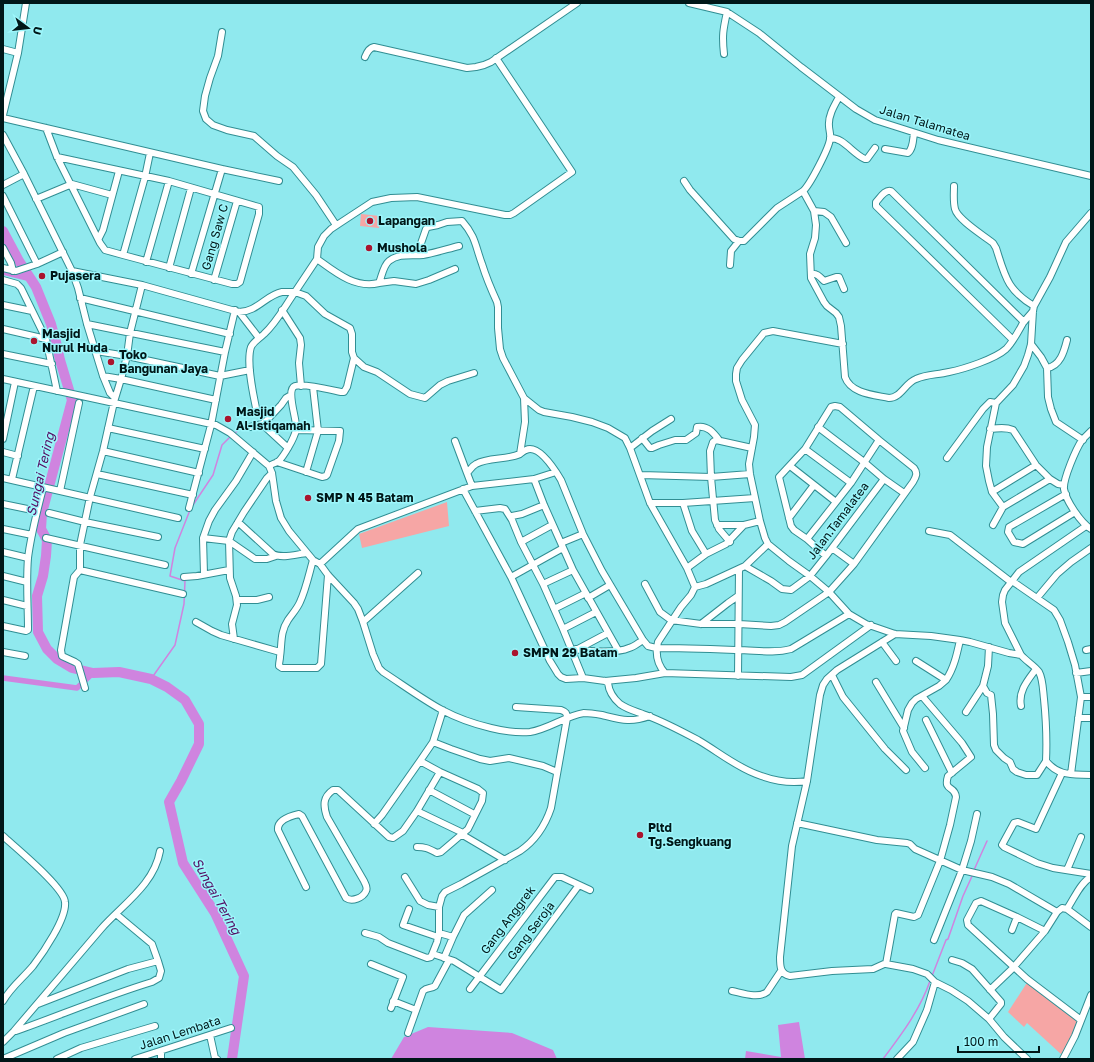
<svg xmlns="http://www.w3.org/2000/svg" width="1094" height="1062" font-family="'Golos Text',sans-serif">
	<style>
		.green { fill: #f6a6a5 }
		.water { fill: #cf84df }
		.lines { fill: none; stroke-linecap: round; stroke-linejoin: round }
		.stream { stroke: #cf84df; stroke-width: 1.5 }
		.canal { stroke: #cf84df; stroke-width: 5.5 }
		.river { stroke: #cf84df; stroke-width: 10 }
		.minor-casing { stroke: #318e93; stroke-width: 8 }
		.minor { stroke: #fff; stroke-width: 6 }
		.poi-dot { fill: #aa142e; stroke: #9df6fb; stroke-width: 1.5 }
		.labels { text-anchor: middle; stroke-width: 3; stroke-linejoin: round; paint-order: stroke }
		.street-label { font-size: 12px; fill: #001718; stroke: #9df6fb }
		.poi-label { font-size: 12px; font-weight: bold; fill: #001718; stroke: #9df6fb; text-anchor: start }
		.water-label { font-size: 13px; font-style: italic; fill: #540d62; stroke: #9df6fb }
	</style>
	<rect width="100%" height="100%" fill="#90e9ee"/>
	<path class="green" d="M361 214 380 216 379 228 360 226Z
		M447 502 449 526 362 548 359 534Z
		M1030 978 1080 1016 1074 1035 1062 1055 1027 1023 1024 1027 1008 1012Z"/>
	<path class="water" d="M799 1022 805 1059H745L746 1051 781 1057 778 1025Z
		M428 1027 512 1033 553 1050 557 1059H391L404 1037Z"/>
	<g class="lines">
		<path class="stream" d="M234 434 244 424
			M193 505 213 475 222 445 231 436
			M151 679 175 645 184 604 185 581 170 576 175 548 190 510
			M974 870 987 841
			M932 976 946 940 948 939 963 896 973 874
			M883 1059C901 1035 920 1010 930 981"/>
		<path class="canal" d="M3 272 31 279
			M3 678 77 688 93 673"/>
		<path class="river" d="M3 231 19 261 36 287 51 324 56 342 60 360 72 400 42 513 41 529 47 540 46 556 43 576 37 596 38 632 47 649 57 659 72 668 93 673 119 672 151 679 167 687 185 700 199 724V744L181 781 169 802 183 863 215 913 244 976 232 1059"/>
		<defs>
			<path id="minor" d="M689 3 727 12 759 33 801 67 856 109 875 120 938 140 1091 176
				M222 32 218 56 210 78 205 96 203 111 206 119 213 125 227 130 254 136 277 156 293 167 316 195 336 225
				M3 49 18 53
				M724 54C722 36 723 30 727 12
				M365 57C367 52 369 48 374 47L467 68 476 67 484 65 491 62 577 3
				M839 97C834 106 828 116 829 126 829 130 831 135 830 139 829 148 810 185 803 191L814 211 816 225 815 238 810 254 811 278 824 302 827 306 836 313 839 317 841 326 845 377C851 394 875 395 889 398 901 398 905 383 916 379 927 374 937 375 949 372 964 369 995 359 1006 349 1013 342 1018 332 1023 323 1026 319 1030 315 1033 311
				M3 115 18 53 26 3
				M3 118 222 169 279 181
				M46 128 57 157 100 243 105 250 123 255 232 284H237L240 282 259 214V207L169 181 57 157
				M3 135 24 174 72 271 78 288 87 324 103 376 110 393 115 398
				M830 138C843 137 853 154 865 159H867L875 148
				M885 149 908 153C913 149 913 140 914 133
				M684 181 690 190 734 239 739 241H744L777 208 803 191
				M3 185 24 174
				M954 186C954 194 953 201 955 209 958 220 983 235 993 243L996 248C1005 276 1007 290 1034 306
				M3 196 37 264
				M36 199 72 184 112 195
				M814 211 824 212 831 217 846 243
				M99 238 103 230 119 171
				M3 248 11 263 13 271
				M123 255 145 177 150 153
				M419 255V249L426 229 428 227 438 225 447 222 462 221C476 237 475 245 482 264 486 277 491 289 497 302L498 307V328L500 349 503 358 524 398 539 410 544 412 572 417 592 422 608 428 625 438 630 448 650 503 687 568 695 587
				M317 259C335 272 355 289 379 283 382 276 383 266 389 261 399 253 411 256 423 255 435 253 447 249 459 246
				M146 262 169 181
				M730 265 731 251 739 241
				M3 268 16 271 37 264 63 252
				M169 268 191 188
				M72 271 142 285 239 312C257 312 266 295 282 292 286 292 291 292 295 292L317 259 318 247 324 236 331 229 340 223 372 202 391 198 417 197 505 215H510L514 213 572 172 496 58
				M191 274 222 169
				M811 274C817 273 820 277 824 281L836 277H839L844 289
				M3 280 17 284 21 288 46 339 57 391
				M214 280 237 201
				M379 283 394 281 416 284 429 280 455 269
				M80 298 230 334
				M3 305 32 311
				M282 310 300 338 301 345 299 363 301 386
				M239 312 259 338
				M87 324 225 352
				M3 329 46 339
				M1013 340 876 206V202C880 198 885 189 891 191L1024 322
				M843 344 773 331 764 333 742 360 737 368 736 374V381L742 400 755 425 754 437 749 464 750 474 760 521 765 538 768 544 789 561 810 576 829 592 849 614 866 624 895 634 931 636 960 640 970 642 1009 653 1021 655C1026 661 1035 666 1039 672 1043 679 1043 691 1044 699 1046 719 1047 740 1046 761 1059 777 1073 774 1091 775
				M1031 344 1041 357 1047 368 1048 397 1051 409 1056 422 1083 440
				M96 351 127 356 220 376 250 370
				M3 354 52 364
				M1047 368C1060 366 1064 352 1067 340
				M103 376 121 379 216 400
				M3 379 216 425 230 433 269 466 272 473 276 501 281 518 289 531 313 560 320 564 328 575 354 603 358 609 363 622 373 654 379 668 383 672C403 685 422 699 442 710 457 718 474 724 491 728 503 731 517 733 530 732 549 729 565 716 584 713 590 713 596 714 602 715 622 720 630 723 650 716
				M256 408C253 393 246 362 251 347 254 341 259 339 264 334 277 322 285 306 295 292L306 296 325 314 350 328 352 334V352L354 358 364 367 377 372 410 394 425 398 440 385 448 381 474 373
				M262 424 288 448
				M250 427 262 424 267 420 281 405 286 398 291 395
				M818 427 864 462 884 479 904 493
				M108 428 205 449
				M990 429C998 428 1006 427 1013 430L1036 465 1050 479 1058 484 1064 485
				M1091 431C1088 434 1085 437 1082 440 1076 449 1063 479 1064 489 1066 501 1081 523 1091 529
				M642 438 650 448H652L659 445 675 440H686L696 433 697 427C707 425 713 432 719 440
				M3 439 15 382
				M455 441 467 473
				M630 448 652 431 671 419
				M805 449 851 483
				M103 451 199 473
				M3 452 18 456
				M520 454C521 453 525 450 526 450 539 444 555 470 561 480L583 534 602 571 643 640 648 646 656 648C683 648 710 649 738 650 755 650 773 654 791 649L849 614
				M947 458 983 409 990 402 996 403
				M277 462 322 477 326 476 327 475 339 441 340 431 296 430
				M269 466C272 464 275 463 278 462 284 456 294 439 296 430 298 421 285 390 295 386 304 383 331 390 341 392H344L347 387 354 358
				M790 466 836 502
				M306 472 318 431 313 387
				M97 474 193 495
				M641 475 711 477 750 474
				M3 478 178 518
				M12 479 34 386
				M534 479 544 505 573 570 618 650
				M472 486 467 473C470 470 472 466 476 464 488 457 507 460 520 454L525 422 524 398
				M463 489 511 577 550 661 558 674 561 677 566 679 583 678 605 681 636 678 665 673 791 677 802 675 871 625
				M60 491 79 403
				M992 492 1036 465
				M1066 494 1009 527 1008 532 1014 542 1023 544 1075 512
				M650 503H683L755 498
				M683 503 692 531 706 554
				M3 504 37 511
				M1003 507 1050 479
				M189 508 211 425 225 352 235 310
				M475 511 500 508 505 509 512 520 521 542 543 584 563 629 583 678
				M49 513 85 522 158 537
				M789 518 814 485
				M512 520V516L522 514 544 505
				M238 522 273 554C282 559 297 554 307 553
				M717 525H744
				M993 525 1003 507 992 492 989 481 986 466 987 447 996 403 1013 385 1024 366 1028 355 1031 344 1033 311 1034 306 1050 277 1066 242 1091 213
				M3 529 32 535
				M929 531 950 535 1011 582
				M46 538 165 565
				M203 538 229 541 255 559H267L276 556
				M807 539 851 483 879 440
				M521 542 552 525
				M730 542 719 529 715 520 711 477 710 451 713 442 716 440 752 448
				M561 543 583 534
				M832 548 854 564
				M3 552 28 558
				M313 560C309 574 306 589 300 602 297 609 292 614 288 620 280 632 282 644 280 657 280 660 279 662 279 666L282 668H317L321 664 328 575
				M320 564 358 529 472 486 534 479 556 472
				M745 566 771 581 782 589 791 590 810 576 826 556 884 479
				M687 568 706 554 726 544 744 525 760 521
				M80 570 183 594
				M204 574 203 538 209 521 215 510 236 481 253 452
				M3 576 27 582
				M184 577 197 576 229 570
				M511 577 563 548
				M1012 581 1054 610 1060 620 1068 642 1075 665 1081 697 1071 774
				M543 584 573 570
				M645 584 660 612 671 620 701 624H739L771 626 779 625 785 622 829 592 854 564 913 482C916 477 918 473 914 468L879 440 840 407 835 406 831 407 805 449 779 477 791 526 794 530 807 539 826 556
				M588 598 610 585
				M1037 598 1057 574 1071 562 1091 548
				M3 600 27 606
				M237 600H257L269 597
				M554 609 586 593
				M196 622 212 631 221 635 280 652
				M363 622 418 573
				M701 624 728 603 738 596
				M3 626 26 631 28 630C28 606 26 582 28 558 31 534 37 511 43 488
				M563 629 596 612
				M895 634 837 670 827 679 823 685 820 695 807 781 792 846 780 957C780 966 780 974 790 976L832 971 873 969 884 964H886L913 969 927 974 935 982 951 990 968 1001 989 1019 1004 1037 1027 1059
				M234 639 232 624 237 605 236 596 230 578 229 541 232 532 244 512 267 478 272 473
				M882 642 896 661
				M989 647 988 666 983 686 987 693 991 695 993 714 994 745 996 750 1004 758 1010 762 1013 769 1017 772 1026 775H1037L1046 761
				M576 649C588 652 618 653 629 648 634 647 638 643 643 640
				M576 650 608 633
				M1086 650 1091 649
				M3 652 25 656
				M1021 655 1005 623 1002 602 1003 595 1005 590 1019 572 1086 526
				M916 661 946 680C954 668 957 654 960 640
				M665 673C657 664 655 654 658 642L681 607 691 595 695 587 706 584 745 566 768 544
				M1076 673 1091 671
				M832 675 843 697 885 749 906 770
				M738 676 739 569
				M605 681 608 683C609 692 613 698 620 704 628 710 639 712 648 716 664 722 683 732 698 740 717 751 735 766 756 774 771 780 790 784 807 781
				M876 682 904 728
				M85 688 78 664 75 662 62 656 61 650 74 577 80 570V545L90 497 103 451 114 402 121 379 127 356 130 333 142 285
				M1081 697H1091
				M1021 706C1018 691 1028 680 1036 669
				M966 712 983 686
				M1078 718H1091
				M926 720 952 773
				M433 742 451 749 480 759 490 761 509 758 543 766 557 772
				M925 768 912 752 903 731 908 710 912 703 916 699 939 686 946 680
				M1062 773 1036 829 1018 822 1014 823 1002 845 1004 847 1037 863 1053 868 1091 874
				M429 790 474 814
				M417 811 463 833
				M797 823 877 840 907 843 910 844 915 849 962 870 992 877 1009 884 1057 912 1062 908 1067 909 1091 927
				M374 824 382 815 420 761 433 742 443 710
				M461 834 505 860
				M3 836C16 848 64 887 65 902 67 918 43 953 33 966 23 978 11 987 3 1001
				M417 847C426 847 429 849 437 853L441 852 468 829 482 801 483 793 478 789 440 772 420 761
				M1067 870 1081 837
				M405 877 420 901 428 905 439 907
				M306 887 278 830C277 820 290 816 299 814L302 816 346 898C352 902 363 898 366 891 368 887 365 884 364 881L327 817C323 805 323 797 333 790H338L389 837 393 838 403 831 417 811 440 772
				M409 909 403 925 438 937
				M1067 909C1074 899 1080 883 1091 877
				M1017 917 1045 931
				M1012 930 1017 917 981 901 976 903 967 920 968 925 1027 979 1081 1020
				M365 933 379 937 388 943 427 958 431 957 437 942 439 933V907L442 896 445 892 461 884 520 851C536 840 545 826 551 808L567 718C567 713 566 712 561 710L516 707
				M439 933 453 937
				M934 940 962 870 971 841 977 814
				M433 954 454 961 501 990 579 885
				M444 958 453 937 464 915 492 890
				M952 960 962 963 972 969 1001 1002V1004L989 1019
				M371 964 403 977 391 1008
				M886 964 895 914 896 913 914 917 918 915 940 861 950 825 956 797C955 785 943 792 948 776L971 757 962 743 922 696
				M470 989 555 877H562L590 890
				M990 990 1012 969 1045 931 1057 912
				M732 991C742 993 758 999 767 992L781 971
				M393 1001 416 1010
				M38 1004 128 969 158 961
				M16 1031C61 1015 106 996 152 982L159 978 161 971 158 961 152 944 116 914
				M408 1033 423 991C427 987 431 989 435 986L449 960
				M210 1035 215 1058 217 1059
				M3 1042 14 1031C43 997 72 963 101 929 122 905 154 885 160 851
				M3 1059 64 1033 144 1004
				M57 1059 81 1048 155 1026
				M135 1059 231 1028
				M161 1059V1051
				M897 1059 913 1042 927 1010 935 982
				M1063 1059 1075 1036 1091 995"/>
		</defs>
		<use href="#minor" class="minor-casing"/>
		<use href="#minor" class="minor"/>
	</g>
	<g class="poi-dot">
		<circle cx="370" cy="221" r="4"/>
		<circle cx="369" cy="248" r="4"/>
		<circle cx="42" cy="276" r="4"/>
		<circle cx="34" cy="341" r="4"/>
		<circle cx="111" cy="362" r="4"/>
		<circle cx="228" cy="419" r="4"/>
		<circle cx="308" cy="498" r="4"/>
		<circle cx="515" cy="653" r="4"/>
		<circle cx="640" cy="835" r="4"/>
	</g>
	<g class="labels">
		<g class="street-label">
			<text transform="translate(925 123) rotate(17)" y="4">Jalan Talamatea</text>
			<text transform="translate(215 237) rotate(-74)" y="4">Gang Saw C</text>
			<text transform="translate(838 521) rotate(-53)" y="4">Jalan.Tamalatea</text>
			<text transform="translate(508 920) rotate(-53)" y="4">Gang Anggrek</text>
			<text transform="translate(531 931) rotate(-53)" y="4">Gang Seroja</text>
			<text transform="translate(180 1033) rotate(-18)" y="4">Jalan Lembata</text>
		</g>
		<g class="poi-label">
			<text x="378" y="225">Lapangan</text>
			<text x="377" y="252">Mushola</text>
			<text x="50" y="280">Pujasera</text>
			<text x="42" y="338">Masjid<tspan x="42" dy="14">Nurul Huda</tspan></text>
			<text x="119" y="359">Toko<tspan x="119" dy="14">Bangunan Jaya</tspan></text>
			<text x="236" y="416">Masjid<tspan x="236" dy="14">Al-Istiqamah</tspan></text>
			<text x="316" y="502">SMP N 45 Batam</text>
			<text x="523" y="657">SMPN 29 Batam</text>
			<text x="648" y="832">Pltd<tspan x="648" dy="14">Tg.Sengkuang</tspan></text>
		</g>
		<g class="water-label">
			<text transform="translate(40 474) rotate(-77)" y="5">Sungai Tering</text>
			<text transform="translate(217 896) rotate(61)" y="5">Sungai Tering</text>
		</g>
	</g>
	<rect width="1094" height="1062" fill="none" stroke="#001718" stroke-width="8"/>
	<g transform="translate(28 28) rotate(105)" stroke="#9df6fb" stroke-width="3" paint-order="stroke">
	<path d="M0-3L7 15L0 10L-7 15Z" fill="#001718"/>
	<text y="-6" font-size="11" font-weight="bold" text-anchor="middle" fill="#001718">U</text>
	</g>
	<path d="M958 1046v6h81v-6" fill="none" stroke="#001718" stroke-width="2"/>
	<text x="964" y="1046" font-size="12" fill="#001718" stroke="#9df6fb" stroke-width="3" paint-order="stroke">100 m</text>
</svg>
